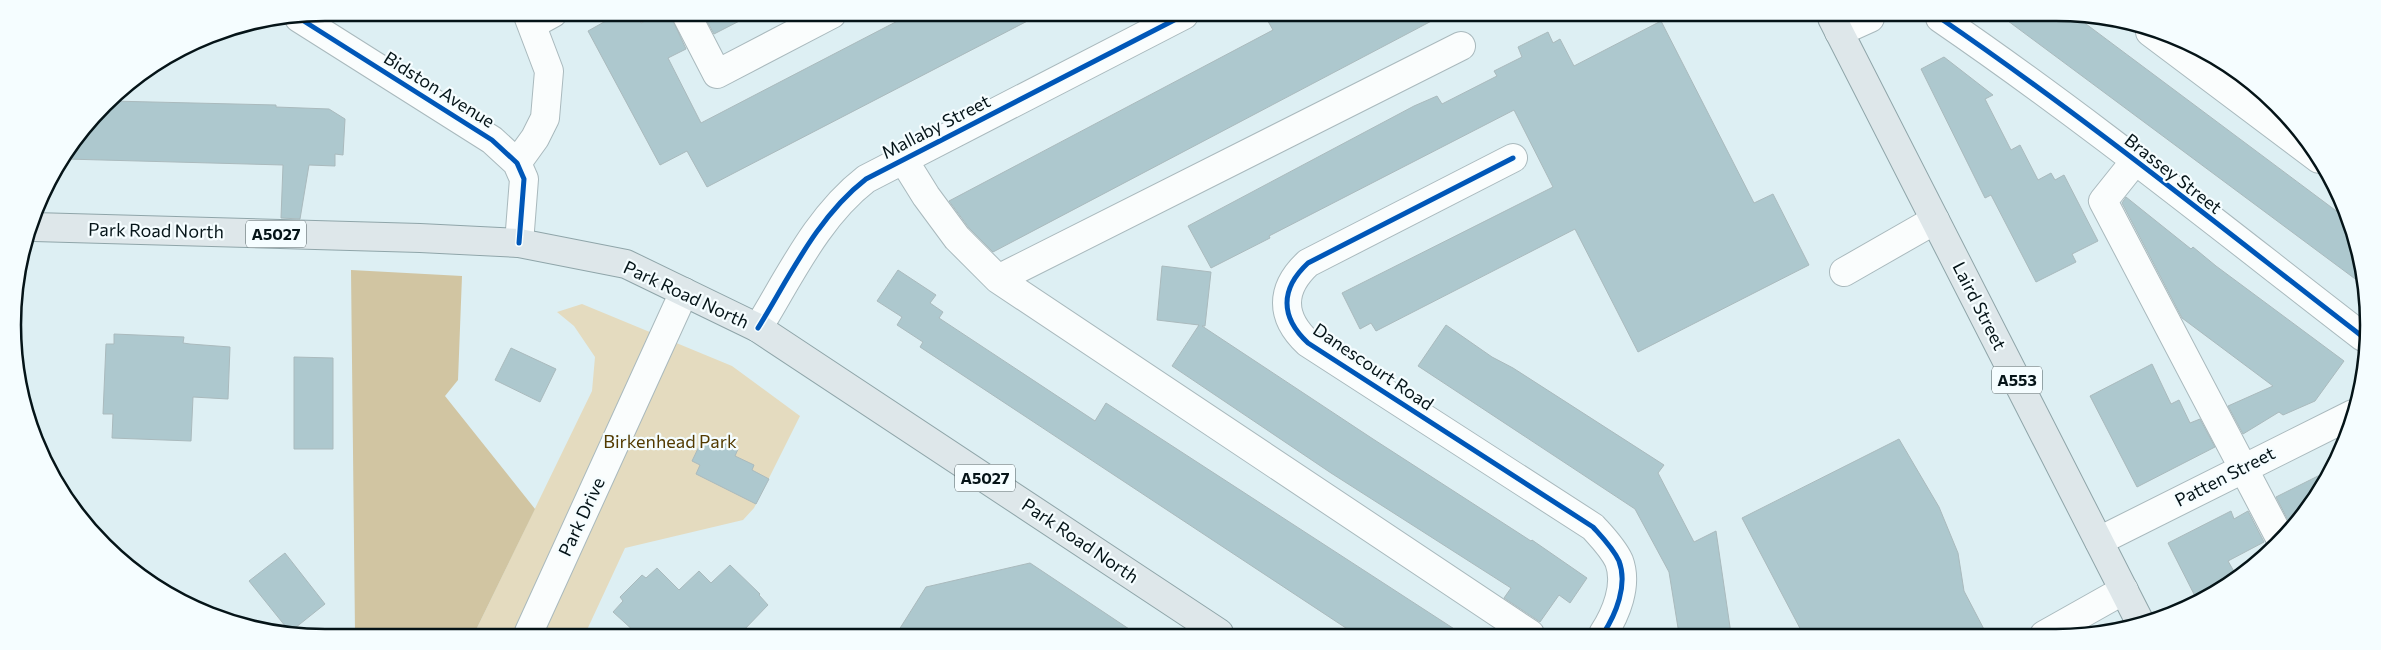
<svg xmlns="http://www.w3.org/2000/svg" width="2381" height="650" font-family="Commissioner,sans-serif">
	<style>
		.green { fill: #e4dbbf }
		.forest { fill: #d1c5a2 }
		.building { fill: #adc8ce; stroke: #aababd }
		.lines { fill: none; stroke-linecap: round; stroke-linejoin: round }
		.minor-casing { stroke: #a9b9bd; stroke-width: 30 }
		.major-casing { stroke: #8fa5a9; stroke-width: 30 }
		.minor { stroke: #fafdfd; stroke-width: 28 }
		.major { stroke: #dee7ea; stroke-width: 28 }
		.cycleway-casing { stroke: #f5fdff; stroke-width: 8 }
		.cycleway { stroke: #0057b8; stroke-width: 5 }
		.labels { text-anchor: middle; stroke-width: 4.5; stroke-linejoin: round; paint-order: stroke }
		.shield { fill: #f5fdff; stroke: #4d5a5d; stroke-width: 1 }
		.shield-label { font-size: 16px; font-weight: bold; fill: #051418 }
		.street-label { font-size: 18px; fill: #051418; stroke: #f5fdff }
		.park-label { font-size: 18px; fill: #523a00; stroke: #f5fdff }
		.rim { fill: none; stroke: #051418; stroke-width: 2.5 }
	</style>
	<rect width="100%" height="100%" fill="#ddeff3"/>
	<path class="green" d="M2199 53 2229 65 2272 108Z
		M582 304 732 366 800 416 754 508 743 520 625 548 586 632H475L592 391 595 357 574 326 557 312Z"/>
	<path class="forest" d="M351 270 462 276 458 380 445 396 535 509 475 632H355Z"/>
	<path class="building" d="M620 13 636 14 641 23 660 14H670L686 49 668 58 701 123 911 14 1039 15 707 187 687 151 660 165 588 31Z
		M703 14H753L714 34Z
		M1265 16H1441L993 252 969 228 949 201 1273 30Z
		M2004 18H2078L2343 216 2362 264V284Z
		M1661 21 1754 203 1773 194 1809 265 1638 352 1575 229 1376 331 1371 323 1360 329 1342 293 1553 187 1514 110 1269 236 1270 238 1211 268 1188 226 1414 106 1437 96 1442 104 1497 76 1494 71 1522 57 1518 47 1548 32 1553 43 1560 39 1574 66Z
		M1944 57 1993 95 1985 99 2011 150 2020 145 2038 180 2051 173 2055 180 2064 175 2098 241 2072 254 2076 262 2036 282 1991 195 1985 198 1921 69Z
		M111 101 276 105V107L329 109 345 119 343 155 335 154V166L309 165 300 219 281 218 283 165 66 159Z
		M2126 197 2191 249 2193 247 2216 266 2344 361 2315 401 2283 415 2279 412 2243 434 2228 406 2273 386 2182 318 2122 203Z
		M1162 266 1211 272 1205 326H1202L1373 439 1531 541 1532 540 1587 578 1570 603 1559 595 1540 622 1504 598 1511 588 1331 473 1172 366 1199 325 1157 320Z
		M898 270 936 295 930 303 943 312 939 318 1095 421 1106 403 1462 634H1355L920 347 923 342 897 325 902 317 877 301Z
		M1446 325 1492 357 1513 368 1664 465 1658 473 1694 542 1716 531 1731 634H1679L1669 572 1635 509 1418 366Z
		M114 334 184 337 183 343 190 344 230 347 228 399 193 397 191 441 112 438 113 414H103L106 344H114Z
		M511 348 556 369 540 402 495 380Z
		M294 357 333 358V449H294Z
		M2152 364 2171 404 2179 400 2190 423 2200 419 2215 447 2137 487 2090 396Z
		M704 436 738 449 735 456 754 465 752 470 769 479 756 504 696 474 700 465 692 461Z
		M1899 439 1939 507 1958 553 1964 591 1987 635 1803 634 1742 518Z
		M2332 469 2299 516 2291 526 2276 497Z
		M2231 511 2234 519 2248 511 2264 542 2228 561 2236 575 2198 602 2168 543Z
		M285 553 325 604 290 632 249 581Z
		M1030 563 1135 633H897L926 587Z
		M730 565 760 594 759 595 768 605 742 632H635L613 612 623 601 620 597 642 575 646 578 657 568 679 590 699 571 711 583Z"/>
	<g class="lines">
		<defs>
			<path id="minor" d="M686 14 717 74 832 14
				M299 18 492 140 517 163 524 179 519 243
				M1940 18C2086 118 2223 229 2363 337
				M533 24 553 13
				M1839 32 1870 18
				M2150 32 2319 159
				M1513 158 1308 263C1280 289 1280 317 1308 343L1593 527C1602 537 1613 548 1619 561 1628 585 1616 614 1603 634
				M903 159 926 196 957 238 998 279 1530 634
				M2135 161 2103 201 2281 540
				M517 163 535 138 545 118 549 71 527 13
				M1844 272 1935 220
				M998 279 1461 46
				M758 328C790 276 817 217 866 179L1184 15
				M2099 541 2353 414
				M529 632 684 292
				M2044 635 2124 590"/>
			<path id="major" d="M1832 18 2140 622
				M34 227 420 238 519 243 626 264 758 328 1219 633"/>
		</defs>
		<use href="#minor" class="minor-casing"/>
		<use href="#major" class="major-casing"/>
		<use href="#minor" class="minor"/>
		<use href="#major" class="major"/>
		<defs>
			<path id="cycleway" d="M299 18 492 140 517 163 524 179 519 243
				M1940 18C2086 118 2223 229 2363 337
				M1513 158 1308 263C1280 289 1280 317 1308 343L1593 527C1602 537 1613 548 1619 561 1628 585 1616 614 1603 634
				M758 328C790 276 817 217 866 179L1184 15"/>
		</defs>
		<use href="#cycleway" class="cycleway-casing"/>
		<use href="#cycleway" class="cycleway"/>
	</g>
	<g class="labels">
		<g class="shield">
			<rect x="246" y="220.5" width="60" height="27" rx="4"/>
			<rect x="1992" y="366.5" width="50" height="27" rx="4"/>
			<rect x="955" y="464.5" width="60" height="27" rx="4"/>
		</g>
		<g class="shield-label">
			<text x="276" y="240">A5027</text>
			<text x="2017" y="386">A553</text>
			<text x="985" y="484">A5027</text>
		</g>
		<g class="street-label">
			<text transform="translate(439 90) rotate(32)" y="6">Bidston Avenue</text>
			<text transform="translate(936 127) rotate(-27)" y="6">Mallaby Street</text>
			<text transform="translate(2173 174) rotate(38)" y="6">Brassey Street</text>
			<text transform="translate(156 231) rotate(1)" y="6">Park Road North</text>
			<text transform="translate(686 295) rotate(25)" y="6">Park Road North</text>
			<text transform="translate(1979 306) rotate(63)" y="6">Laird Street</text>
			<text transform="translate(1373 367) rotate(34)" y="6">Danescourt Road</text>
			<text transform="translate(2225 477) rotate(-27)" y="6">Patten Street</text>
			<text transform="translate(582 517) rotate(-65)" y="6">Park Drive</text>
			<text transform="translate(1080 541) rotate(34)" y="6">Park Road North</text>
		</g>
		<g class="park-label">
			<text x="670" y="448">Birkenhead Park</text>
		</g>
	</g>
	<path d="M0 0H2381V650H0ZM325 21H2056A304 304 0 0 1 2360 325V325A304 304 0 0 1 2056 629H325A304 304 0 0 1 21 325V325A304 304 0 0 1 325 21Z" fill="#f5fdff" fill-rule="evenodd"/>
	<path class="rim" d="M325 21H2056A304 304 0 0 1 2360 325V325A304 304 0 0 1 2056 629H325A304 304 0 0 1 21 325V325A304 304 0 0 1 325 21Z"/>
</svg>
